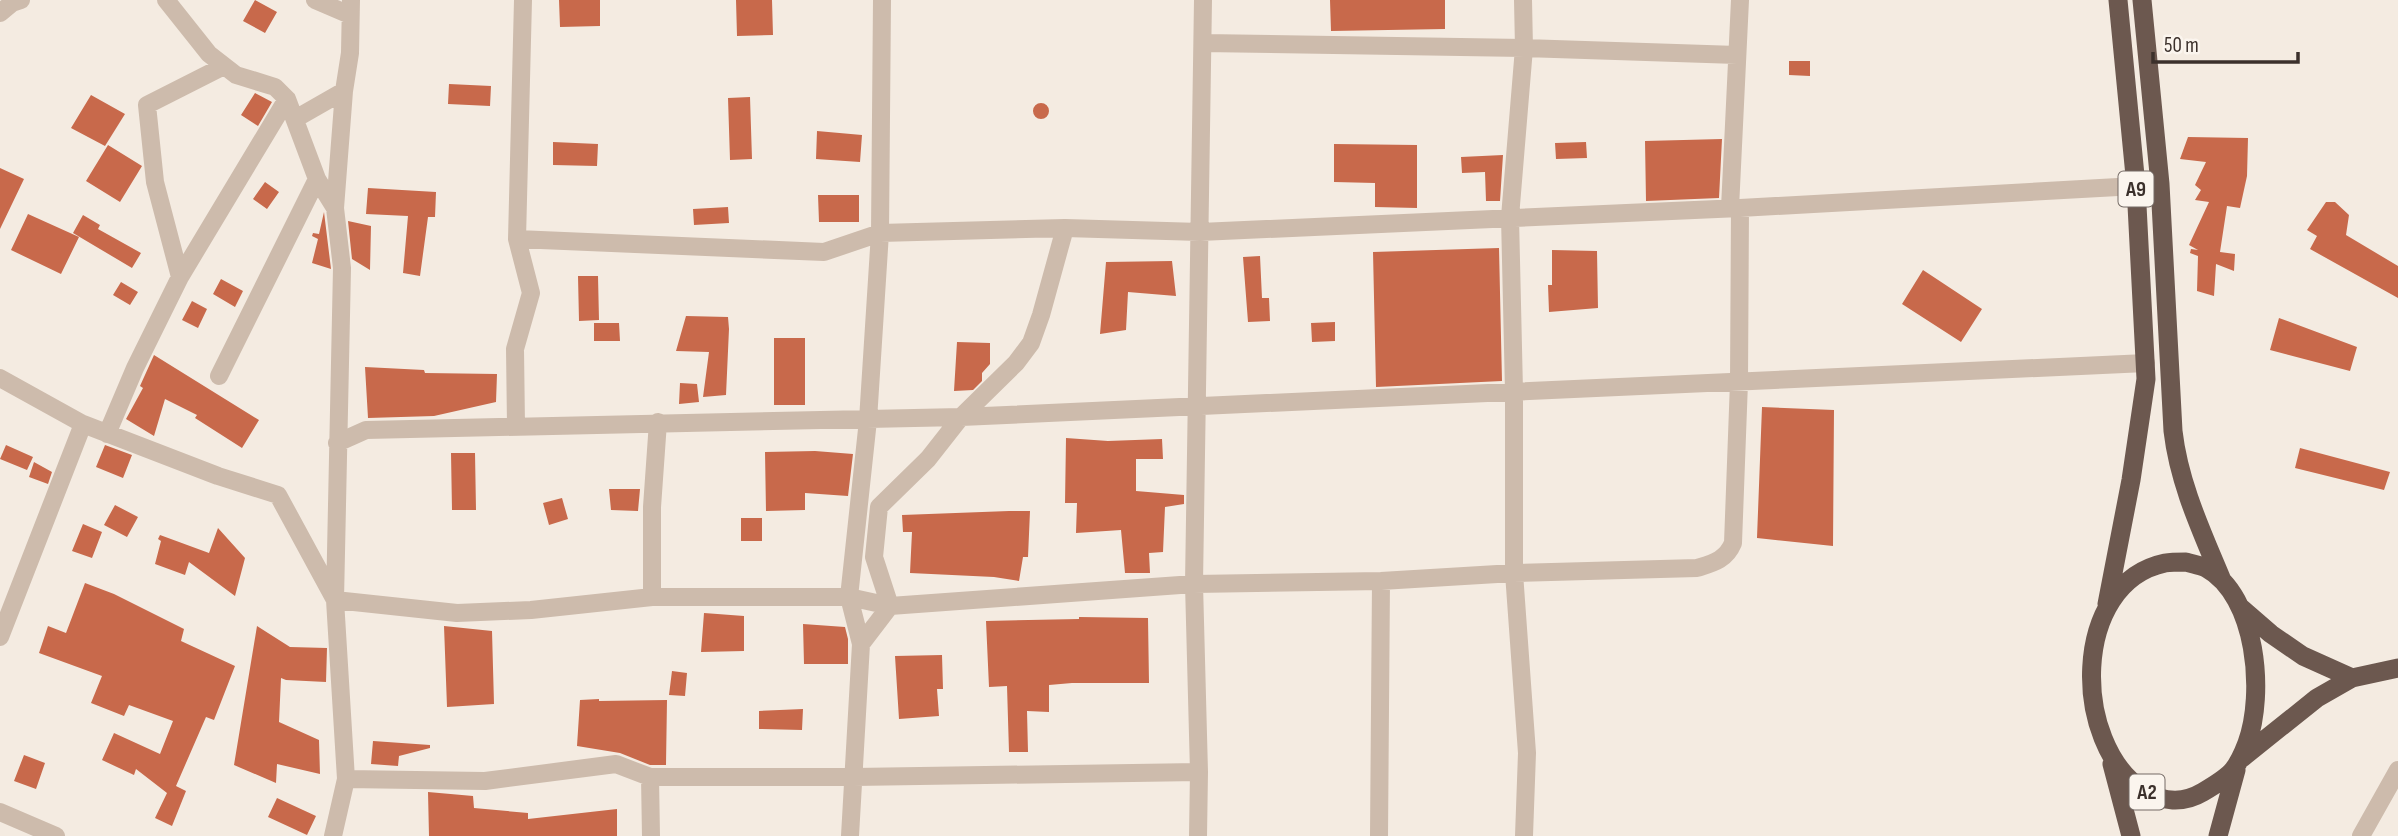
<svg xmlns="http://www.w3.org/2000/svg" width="2398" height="836" font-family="'Sofia Sans Condensed',sans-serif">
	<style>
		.building { fill: #c8694b }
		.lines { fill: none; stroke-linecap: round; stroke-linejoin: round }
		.minor { stroke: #cdbbac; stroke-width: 18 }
		.trunk { stroke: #6c584f; stroke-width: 19 }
		.labels { text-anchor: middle; stroke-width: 7; stroke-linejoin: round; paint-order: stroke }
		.shield { fill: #fbf5ee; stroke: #756b66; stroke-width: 2 }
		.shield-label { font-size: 21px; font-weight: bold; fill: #3b302b }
	</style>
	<rect width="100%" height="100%" fill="#f4ebe1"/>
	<path class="building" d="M255 0 277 12 265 33 243 21Z
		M559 0H600V26L560 27Z
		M736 0H772L773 35 737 36Z
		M1330 0H1445V29L1331 31Z
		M1789 61H1810V76L1789 75Z
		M449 84 491 86 490 106 448 104Z
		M255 93 272 102 258 126 241 115Z
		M91 95 125 114 105 146 71 128Z
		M750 97 752 159 730 160 728 98Z
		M1033 111a8 8 0 1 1 16 0a8 8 0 1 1-16 0Z
		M817 131 862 135 860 162 816 159Z
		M2188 137 2248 138 2247 176 2240 208 2227 206 2220 252 2235 254 2234 271 2216 264 2214 296 2197 291 2198 256 2190 253 2191 249 2198 250 2189 245 2209 202 2195 200 2201 190 2195 185 2206 162 2180 159Z
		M1722 139 1719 198 1646 201 1645 141Z
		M553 142 598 144 597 166 553 165Z
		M1586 142 1587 158 1556 159 1555 143Z
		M1334 144 1417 145V208L1375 207V183L1334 182Z
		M108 145 142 166 120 202 86 181Z
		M1503 155 1500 201H1486L1485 172 1462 173 1461 157Z
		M0 168 24 179 0 229Z
		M265 182 279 192 267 209 253 199Z
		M368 188 436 192 435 217H428L420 276 403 273 408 216 366 214Z
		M818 195H859V222H819Z
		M2326 202H2335L2349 215 2346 235 2398 266V298L2310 249 2317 236 2307 230Z
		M728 207 729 223 694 225 693 209Z
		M324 212 331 269 312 263 318 239 312 236 313 233 319 234Z
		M28 214 79 237 61 274 11 250Z
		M83 215 100 225 98 229 141 253 132 268 73 233Z
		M348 221 371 226 370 270 352 259Z
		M1499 248 1502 381 1376 387 1373 252Z
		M1552 250 1597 251 1598 308 1549 312 1548 285H1552Z
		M1260 256 1262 298H1269L1270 321 1248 322 1243 257Z
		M1172 261 1176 296 1128 292 1126 330 1100 334 1106 262Z
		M1923 270 1982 309 1961 342 1902 304Z
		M578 276H598L599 320 579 321Z
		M221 279 243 291 235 307 213 294Z
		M121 282 138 292 130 305 113 295Z
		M192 301 207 309 198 328 182 320Z
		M686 316 728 317 729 329 726 395 703 397 709 352 676 351Z
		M2279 318 2357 347 2350 371 2270 350Z
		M1335 322V341L1312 342 1311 323Z
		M594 323H619L620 341H594Z
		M774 338H805V405H774Z
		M957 342 990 343V364L982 373V381L973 390 954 391Z
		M154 355 259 420 242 448 195 418 197 415 165 399 154 436 126 419 143 388 140 386Z
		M365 367 424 370 425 373 497 374 496 402 434 416 368 418Z
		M680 383 697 384 699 402 679 404Z
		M1762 407 1834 410 1833 546 1757 538Z
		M1066 438 1108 441 1162 439 1163 459H1136V491L1184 495V504L1165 507 1163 552 1149 553 1150 573H1125L1121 530 1076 533 1077 503H1065Z
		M6 445 33 457 27 470 0 459Z
		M105 445 132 455 123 478 96 467Z
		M2300 448 2390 472 2384 490 2295 468Z
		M815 451 853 454 848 496 805 493V510L766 511 765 452Z
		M451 453H475L476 510H452Z
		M34 462 52 472 48 484 29 477Z
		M609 489H640L638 511 611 510Z
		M562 498 568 519 549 525 543 503Z
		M115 505 138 517 127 537 104 525Z
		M1009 511H1030L1028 557H1023L1019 581 994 577 910 573 912 532H903L902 515Z
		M741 518H762V541H741Z
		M83 524 102 532 92 558 72 551Z
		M218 528 245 558 235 596 189 562 185 575 155 564 161 541 158 539 160 535 209 553Z
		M85 583 114 594 184 629 181 641 235 666 214 720 206 717 176 786 186 791 172 826 155 818 167 793 136 769 134 775 102 760 114 733 160 754 173 721 129 705 124 716 91 703 102 676 39 653 48 626 66 633Z
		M704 613 744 616V651L701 652Z
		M1079 617 1148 618 1149 683H1072L1049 685V712L1027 711 1028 752H1009L1007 686 989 687 986 621 1079 619Z
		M803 624 845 627 848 639V664H804Z
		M257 626 290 647 327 648 326 682 286 680 281 678 279 722 319 740 320 774 277 764 276 783 234 765Z
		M444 626 492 631 494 704 447 707Z
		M942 655 943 689H937L939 716 899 719 895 656Z
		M672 671 687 673 685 696 669 695Z
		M599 699V701L667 700 666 765H650L620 753 577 746 580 700Z
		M803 709 802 730 759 729V711Z
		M373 741 430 745V748L399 756 398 766 371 764Z
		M24 755 45 763 36 789 14 781Z
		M428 792 473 796 474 808 528 813V819L617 809V836H429Z
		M277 798 316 816 307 835 268 817Z"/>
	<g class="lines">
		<path class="minor" d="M166 0 209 54 236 75 275 87 287 99 317 179 335 208
			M315 0 350 15
			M1523 0 1524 48 1510 217 1514 391V573L1527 753 1524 836
			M0 13 12 3 21 0
			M1203 43 1524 48 1737 55
			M295 119 344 91
			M1730 208 1740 0
			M517 239 824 252 880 233 1065 228 1200 232 1740 208 2136 186
			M180 277 287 99
			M219 376 317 179
			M0 378 83 424 218 476 278 495 335 600 457 613 531 610 652 597H849L890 606 1194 584 1381 581 1514 573 1697 568C1713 563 1726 560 1733 543L1739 382 1740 208
			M516 426 515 349 531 293 517 239 523 0
			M107 434 135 368 180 277 155 182 147 105 224 66
			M337 443 366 430 961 417 2146 363
			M652 597V507L658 422
			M0 637 83 424
			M861 644 890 606 874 557 879 507 928 459 961 417 1016 363 1031 343 1041 315 1065 228
			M650 777 651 836
			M346 779 485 781 616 764 650 777H854L1199 772
			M0 812 56 836
			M333 836 346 779 335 600 342 268 335 208 344 91 350 53 351 0
			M850 836 861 644 849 597 868 420 880 233 882 0
			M1198 836 1199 772 1194 584 1203 0
			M1379 836 1381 581
			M2361 836 2398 770"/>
		<path class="trunk" d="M2142 0 2160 184 2173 431C2179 483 2201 530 2221 578
			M2186 562C2192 564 2200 565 2206 568 2257 596 2265 694 2247 743 2236 772 2230 776 2203 792 2183 804 2162 802 2143 790 2072 745 2070 583 2165 563 2171 562 2179 562 2186 562Z
			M2107 604 2131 480 2146 379 2136 186 2118 0
			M2241 608 2271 634 2303 656 2352 678
			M2242 758 2317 698 2352 678 2398 668
			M2112 764 2131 836
			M2218 836 2236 770"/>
	</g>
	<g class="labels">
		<g class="shield">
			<rect x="2118.5" y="171.5" width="35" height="35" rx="5"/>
			<rect x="2129.5" y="774.5" width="35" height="35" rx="5"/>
		</g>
		<g class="shield-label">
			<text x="2136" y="196">A9</text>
			<text x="2147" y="799">A2</text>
		</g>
	</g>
	<path d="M2153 52v10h145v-10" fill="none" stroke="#3b302b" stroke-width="3.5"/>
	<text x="2164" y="52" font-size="21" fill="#3b302b" stroke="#fbf5ee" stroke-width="5" paint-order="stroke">50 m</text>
</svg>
